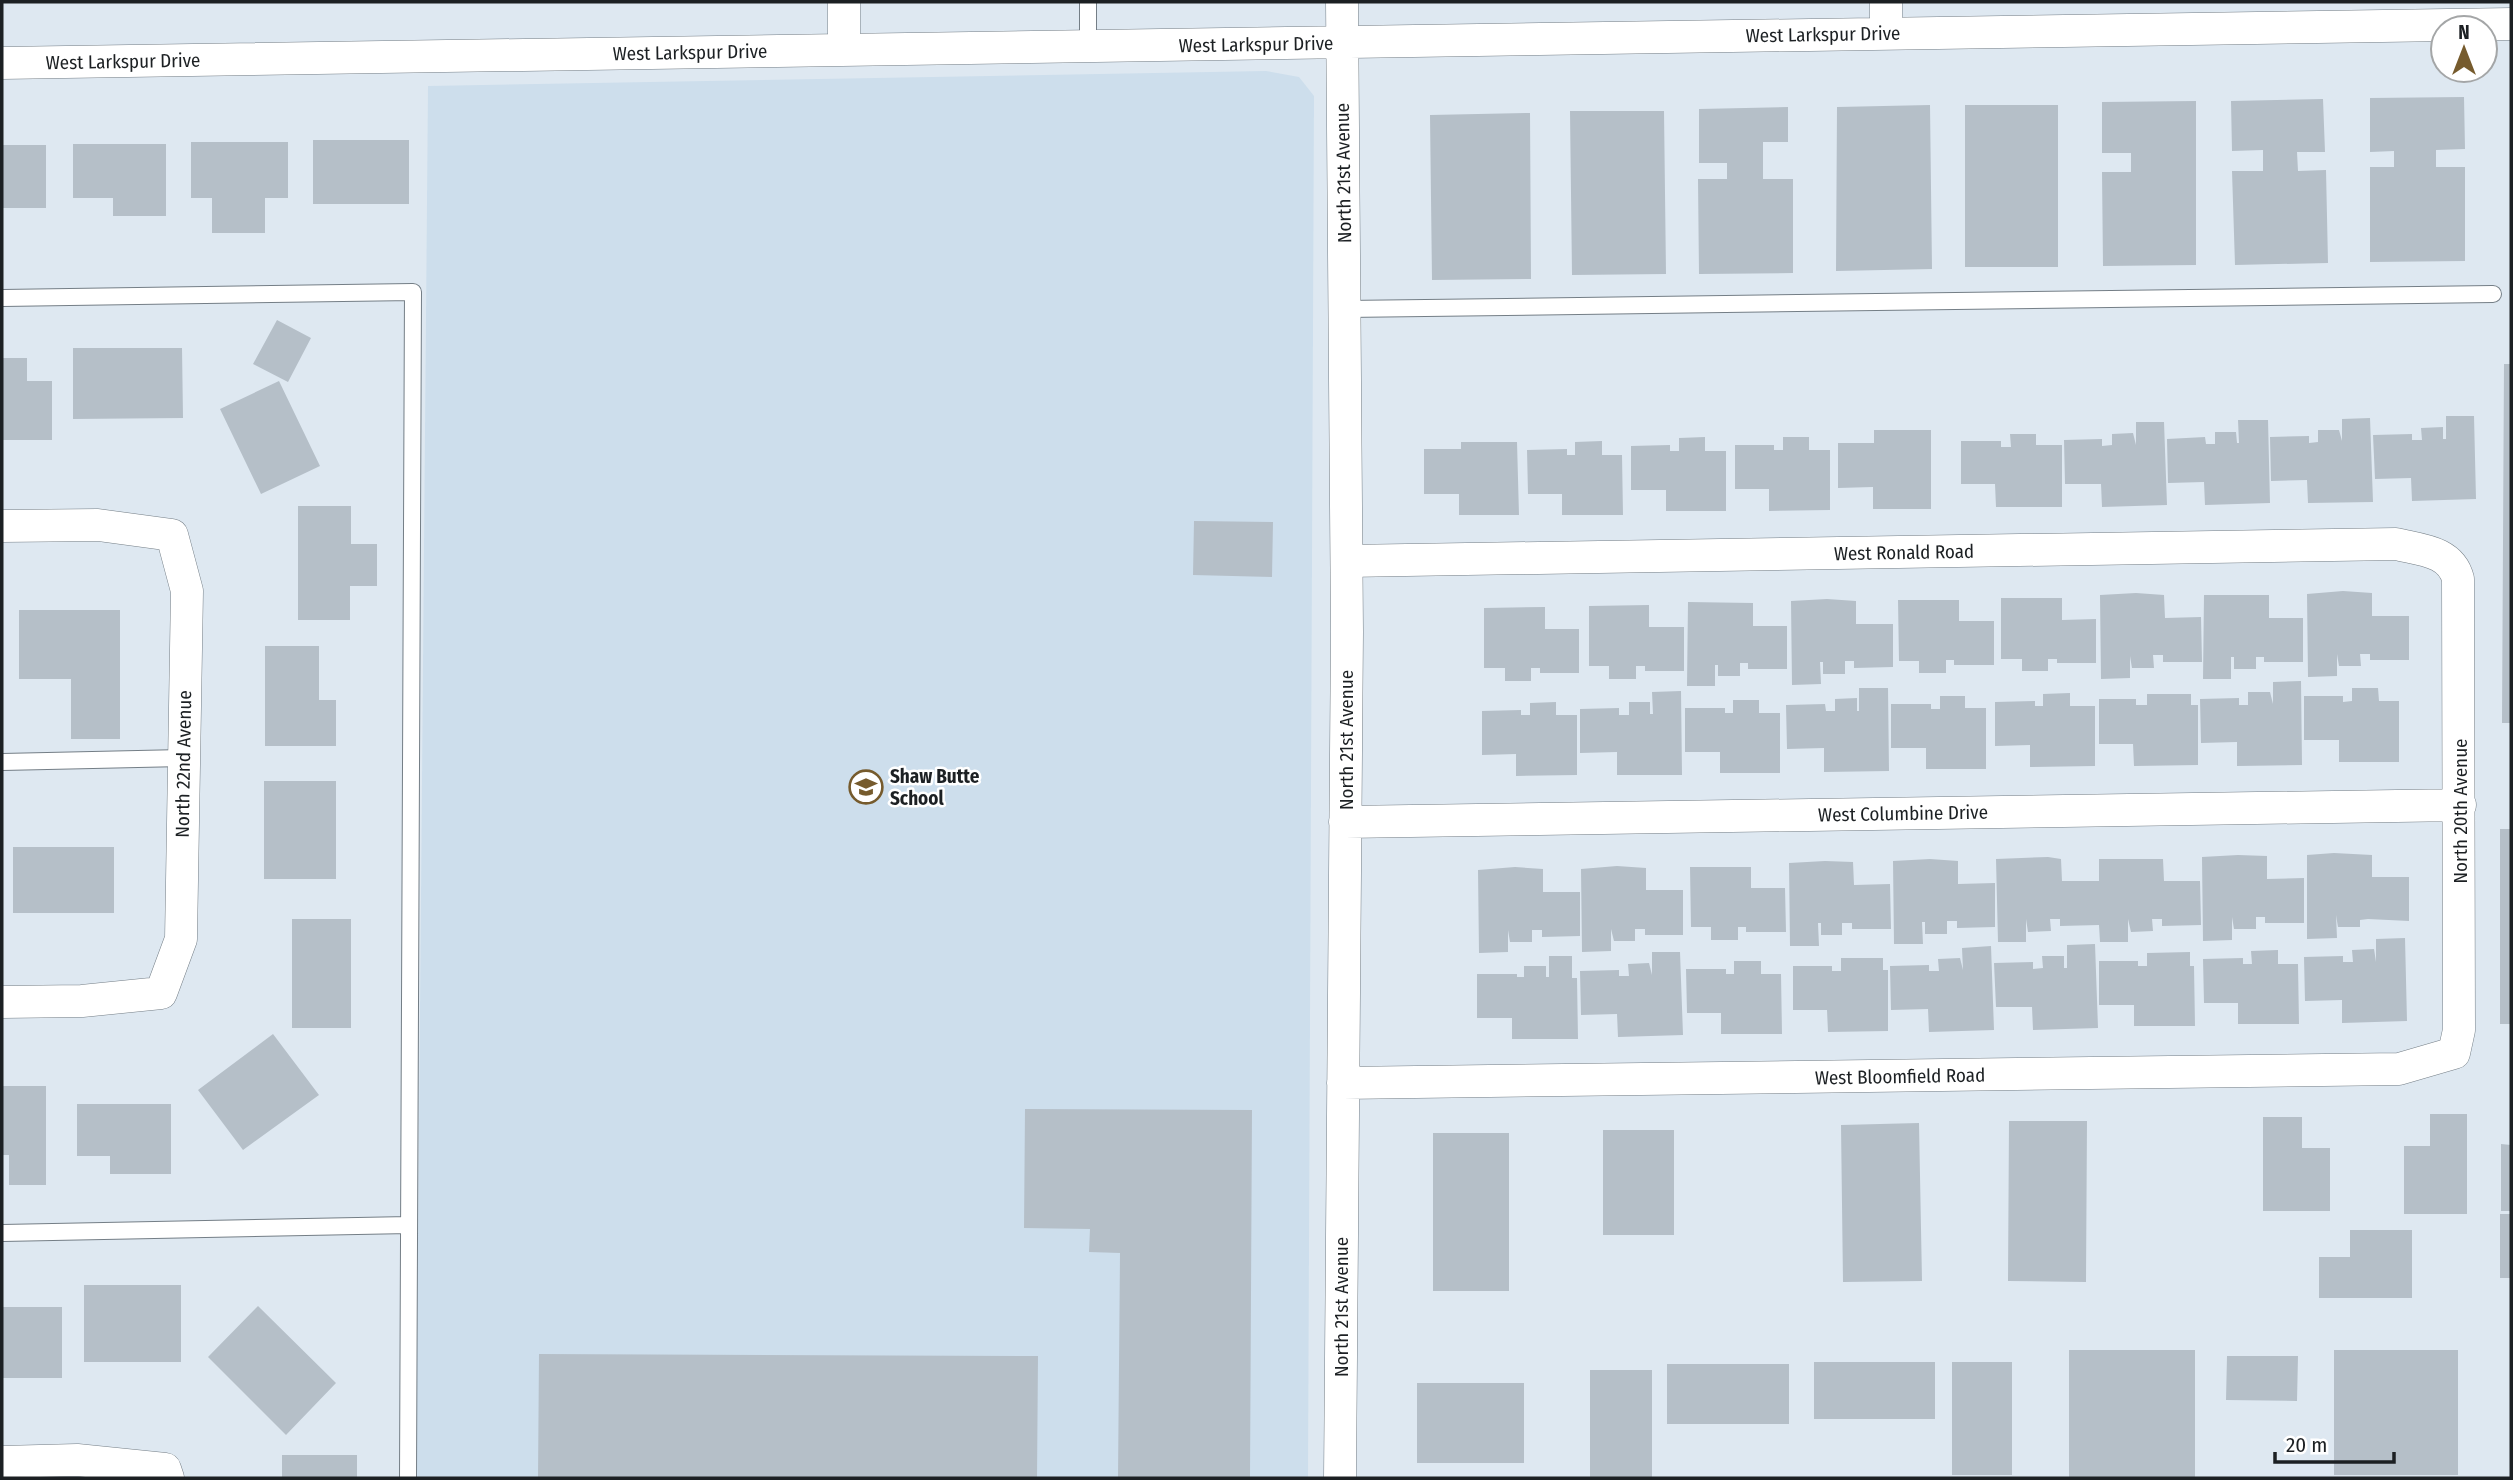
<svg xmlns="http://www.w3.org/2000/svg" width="2513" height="1480" font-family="'Fira Sans Condensed',sans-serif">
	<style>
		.built { fill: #cddeec }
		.building { fill: #b5bfc8 }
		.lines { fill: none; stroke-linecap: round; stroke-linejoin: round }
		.lane-casing { stroke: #747e86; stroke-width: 18 }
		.street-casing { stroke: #747e86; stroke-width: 33 }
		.lane { stroke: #fff; stroke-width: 16 }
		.street { stroke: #fff; stroke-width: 32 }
		.labels { text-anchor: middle; stroke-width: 5; stroke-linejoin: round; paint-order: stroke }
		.street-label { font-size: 19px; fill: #1c2023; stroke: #fff }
		.poi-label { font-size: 19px; font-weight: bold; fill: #1c2023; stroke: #fff; text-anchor: start }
	</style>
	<rect width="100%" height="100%" fill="#dee8f1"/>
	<path class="built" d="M1266 71 1299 77 1314 96 1308 1478H416L428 86Z"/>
	<path class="building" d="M2464 97 2465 149 2436 150V167H2465V261L2370 262V167H2394V151L2370 152V98Z
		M2323 99 2325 152H2297L2298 171 2326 170 2328 263 2235 265 2232 171H2263V150L2232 151 2231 101Z
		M2196 101V265L2103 266 2102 172H2131V153H2102V102Z
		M1930 105 1932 269 1836 271 1837 107Z
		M1965 105H2058V267H1965Z
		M1788 107V142H1763V179H1793V273L1699 274 1698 179H1727V163H1699V109Z
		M1570 111H1664L1666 274 1572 275Z
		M1530 113 1531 279 1432 280 1430 115Z
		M313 140H409V204H313Z
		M191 142H288V198H265V233H212V198H191Z
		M73 144H166V216H113V198H73Z
		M2 145H46V208H2Z
		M277 320 311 338 288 382 253 364Z
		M73 348H182L183 418 73 419Z
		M2 358H27V381H52V440H2Z
		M2504 364H2511V723H2502Z
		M279 381 320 466 261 494 220 409Z
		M2446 416H2474L2476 499 2412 501 2411 478 2375 479 2373 435 2412 434V440H2422L2421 428 2443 427V439H2446Z
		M2370 418 2373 502 2308 503 2307 480 2271 481 2270 437 2309 436V443L2318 442V430H2339L2342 441V419Z
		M2238 420H2268L2270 503 2205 505 2204 482 2168 483 2167 439 2205 437 2206 444H2215V432H2236L2237 443H2239Z
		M2136 422H2164L2167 505 2102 507 2101 484H2065L2064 440 2102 439V446L2112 445V434L2133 433 2136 445Z
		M1874 430H1931V509H1873V487L1838 488V443H1874Z
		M2010 434H2036V445H2062V507H1996L1995 484H1961V441H2001V447H2011Z
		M1705 437V451H1726V511H1666V490H1631V446L1670 445V451H1679V438Z
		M1783 437H1809V450H1830V510L1769 511V489H1735V445H1774V450H1783Z
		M1602 441V455H1622L1623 515H1562V494H1528L1527 450 1567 449V455H1575V442Z
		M1461 442H1517L1519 515H1459V494H1424V449H1461Z
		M298 506H351V544H377V586H350V620H298Z
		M1194 521 1273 522 1272 577 1193 575Z
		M2343 591 2372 593V616H2409V660H2370V654H2360L2361 666H2339L2337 654V676L2308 677 2307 594Z
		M2136 593 2164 595 2165 618 2201 617 2202 662H2163V655H2153L2154 668H2132L2130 656V678L2101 679 2100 595Z
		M2204 595H2269V618H2303V662H2264V657H2256V669H2234V657H2231V679H2203Z
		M2001 598H2062V620L2096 619V663H2057V659H2048V671H2022V659H2001Z
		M1827 599 1856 601V624H1893V667L1854 668V661H1845V674H1823V662H1820L1821 684 1792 685 1791 601Z
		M1898 600H1959V621H1994V665H1954V660H1946V673H1919V661H1899Z
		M1688 602 1753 603V626H1787V669H1748V663H1740V676H1718V665H1715V686H1687Z
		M1649 605V627H1684V671H1645V666H1636V679H1609V666H1589V606Z
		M1545 607V629H1579V673H1540V668H1531V681H1505V668H1484V608Z
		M19 610H120V739H71V679H19Z
		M265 646H319V700H336V746H265Z
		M2301 681 2302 765 2237 766V742L2201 743 2200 699 2239 698V705H2248V692H2270L2273 704V682Z
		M1859 688H1888L1889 771 1824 772V748L1787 749 1786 705 1825 704 1826 711H1835V699L1857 698V711H1859Z
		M2352 688H2378L2379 701H2399V762H2339V740H2304V696H2343V702L2352 701Z
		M1681 691 1682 775H1617V752L1580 753V709L1619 708V715H1629V702H1650V714H1653L1652 692Z
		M2070 693V706H2095V766L2030 767V745L1995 746V702L2035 701V706H2043V694Z
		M2147 694H2191V705H2198V765L2134 766 2133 744H2099V699H2136V705H2147Z
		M1940 696H1965V708H1986V769H1926V748H1891V704H1931V709H1940Z
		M1733 700H1759V713H1780V773H1720V752H1685V708H1725V713H1733Z
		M1556 702V715H1577V775L1516 776V754L1482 755V711L1521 710V715H1530V703Z
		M264 781H336V879H264Z
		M2500 829H2511V1024H2500Z
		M13 847H114V913H13Z
		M2334 853 2372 855V877H2409V921L2368 919 2360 920V927H2338L2336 915 2337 938 2307 939V855Z
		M2238 855 2267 856V879L2304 878V923H2265V917H2256V929H2234L2232 917V940L2203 941 2202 857Z
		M2048 857 2061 859 2062 881H2099V859H2163L2164 881H2200L2201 925 2162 926V919H2152L2153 931 2131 932 2128 919V942H2100L2099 925 2060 926V919H2050L2051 931 2028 932 2026 919V942H1998L1996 859Z
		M1930 859 1958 861V884L1995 883V927L1957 928V921H1947V934H1925V922H1922L1923 944H1894L1893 861Z
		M1825 861 1853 862 1854 885 1890 884 1891 929H1852V923H1842V935H1821V923H1818L1819 946H1790L1789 863Z
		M1617 866 1646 868V890H1683V935H1645V929H1635V941H1614L1611 929V951L1582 952 1581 869Z
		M1515 867 1543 869V892H1580V936L1542 937V930H1532V942H1510L1508 930V952L1479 953 1478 870Z
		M1690 867H1751V888H1785L1786 932H1746V927H1738V940H1711V927H1691Z
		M292 919H351V1028H292Z
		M2405 938 2407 1021 2342 1023V1000L2305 1001 2304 957 2343 956V962H2353L2352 950 2374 949 2376 962V939Z
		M2095 944 2098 1028 2033 1030 2032 1007H1996L1994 963 2033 962V969L2043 968 2042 956H2064V968H2067V945Z
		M1991 946 1994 1030 1929 1032 1928 1009 1891 1010 1890 966 1929 965V971H1939L1938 959 1960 958 1963 970 1962 948Z
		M2278 950V964H2298L2299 1024H2238V1003H2204L2203 959 2243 958V964H2252L2251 951Z
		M1652 952H1680L1683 1035 1618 1037 1617 1014 1581 1015 1580 971 1619 970V976H1629L1628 964 1649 963 1652 975Z
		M2190 952V966H2194L2195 1026H2134V1005H2099V961H2138V966H2147V953Z
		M1549 956H1572V978H1577L1578 1039H1512V1018H1477V974H1517V977H1524V966H1546V977H1549Z
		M1841 958H1883V970H1888V1031L1828 1032 1827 1010H1793V966H1832V971H1841Z
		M1734 961H1761V974H1781L1782 1034H1721V1013H1687L1686 969H1726V974H1734Z
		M273 1034 319 1095 243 1150 198 1090Z
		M2 1086H46V1185H9V1155H2Z
		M77 1104H171V1174H110V1156H77Z
		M1025 1109 1252 1110 1250 1478H1118L1120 1253 1089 1252 1090 1229 1024 1228Z
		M2430 1114H2467V1214H2404V1146H2430Z
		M2263 1117H2302V1148H2330V1211H2263Z
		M2009 1121H2087L2086 1282 2008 1281Z
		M1919 1123 1922 1281 1843 1282 1841 1125Z
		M1603 1130H1674V1235H1603Z
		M1433 1133H1509V1291H1433Z
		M2501 1144 2511 1145V1211H2501Z
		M2500 1214H2511V1278H2500Z
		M2350 1230H2412V1298H2319V1257H2350Z
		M84 1285H181V1362H84Z
		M258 1306 336 1383 286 1435 208 1357Z
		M2 1307H62V1378H2Z
		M2069 1350H2195V1477H2069Z
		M2334 1350H2458V1475H2334Z
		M539 1354 1038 1356 1037 1478H538Z
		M2227 1356H2298L2297 1401 2226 1400Z
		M1814 1362H1935V1419H1814Z
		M1952 1362H2012V1475H1952Z
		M1667 1364H1789V1424H1667Z
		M1590 1370H1652V1478H1590Z
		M1417 1383H1524V1463H1417Z
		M282 1455H357V1478H282Z"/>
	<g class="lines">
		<defs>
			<path id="lane" d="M1088 48V2
				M2 298 413 292 408 1478
				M1345 309 2493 294
				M2 762 183 758
				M2 1233 409 1225"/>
			<path id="street" d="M844 2V50
				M1886 2V33
				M2 63 2511 24
				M2 526 98 525 172 535 187 591 181 939 161 993 82 1001 2 1002
				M1345 822 2460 805
				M1343 1083 2399 1069 2454 1053 2459 1030 2458 579C2451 551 2421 550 2396 544L1347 561
				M2 1462 77 1460 165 1469 168 1478
				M1340 1478 1347 632 1342 2"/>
		</defs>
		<use href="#lane" class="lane-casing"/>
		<use href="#street" class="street-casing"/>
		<use href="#lane" class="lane"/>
		<use href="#street" class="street"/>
	</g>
	<defs>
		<symbol id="school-ring" viewBox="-11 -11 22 22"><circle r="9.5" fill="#fff" stroke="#765b2d" stroke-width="1.5"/><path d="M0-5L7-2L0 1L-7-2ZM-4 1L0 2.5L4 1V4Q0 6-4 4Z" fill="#765b2d"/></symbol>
	</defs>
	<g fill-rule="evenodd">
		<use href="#school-ring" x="847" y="768" width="38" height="38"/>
	</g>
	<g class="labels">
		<g class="street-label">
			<text transform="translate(1823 34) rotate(-1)" y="7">West Larkspur Drive</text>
			<text transform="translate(1256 44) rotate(-1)" y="7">West Larkspur Drive</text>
			<text transform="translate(690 52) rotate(-1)" y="7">West Larkspur Drive</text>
			<text transform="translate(123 61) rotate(-1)" y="7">West Larkspur Drive</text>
			<text transform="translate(1343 173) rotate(-91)" y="7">North 21st Avenue</text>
			<text transform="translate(1904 552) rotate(-1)" y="7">West Ronald Road</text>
			<text transform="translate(1346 740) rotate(-90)" y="7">North 21st Avenue</text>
			<text transform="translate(183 764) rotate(-89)" y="7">North 22nd Avenue</text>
			<text transform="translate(2460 811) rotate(-90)" y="7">North 20th Avenue</text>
			<text transform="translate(1903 813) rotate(-1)" y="7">West Columbine Drive</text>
			<text transform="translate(1900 1076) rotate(-1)" y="7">West Bloomfield Road</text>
			<text transform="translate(1341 1307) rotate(-90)" y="7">North 21st Avenue</text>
		</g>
		<g class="poi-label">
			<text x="890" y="783">Shaw Butte<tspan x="890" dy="22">School</tspan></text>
		</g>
	</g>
	<rect width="2513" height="1480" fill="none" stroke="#1c2023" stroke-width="7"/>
	<g transform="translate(2464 49)"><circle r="33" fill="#ffffff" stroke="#a4a6a7" stroke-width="2"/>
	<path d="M0-5L12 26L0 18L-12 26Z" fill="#765b2d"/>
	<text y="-10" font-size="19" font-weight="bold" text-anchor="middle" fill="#1c2023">N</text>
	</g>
	<path d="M2275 1452v10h119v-10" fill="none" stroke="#1c2023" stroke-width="3.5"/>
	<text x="2286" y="1452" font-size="21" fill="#1c2023" stroke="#ffffff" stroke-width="5" paint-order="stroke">20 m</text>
</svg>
